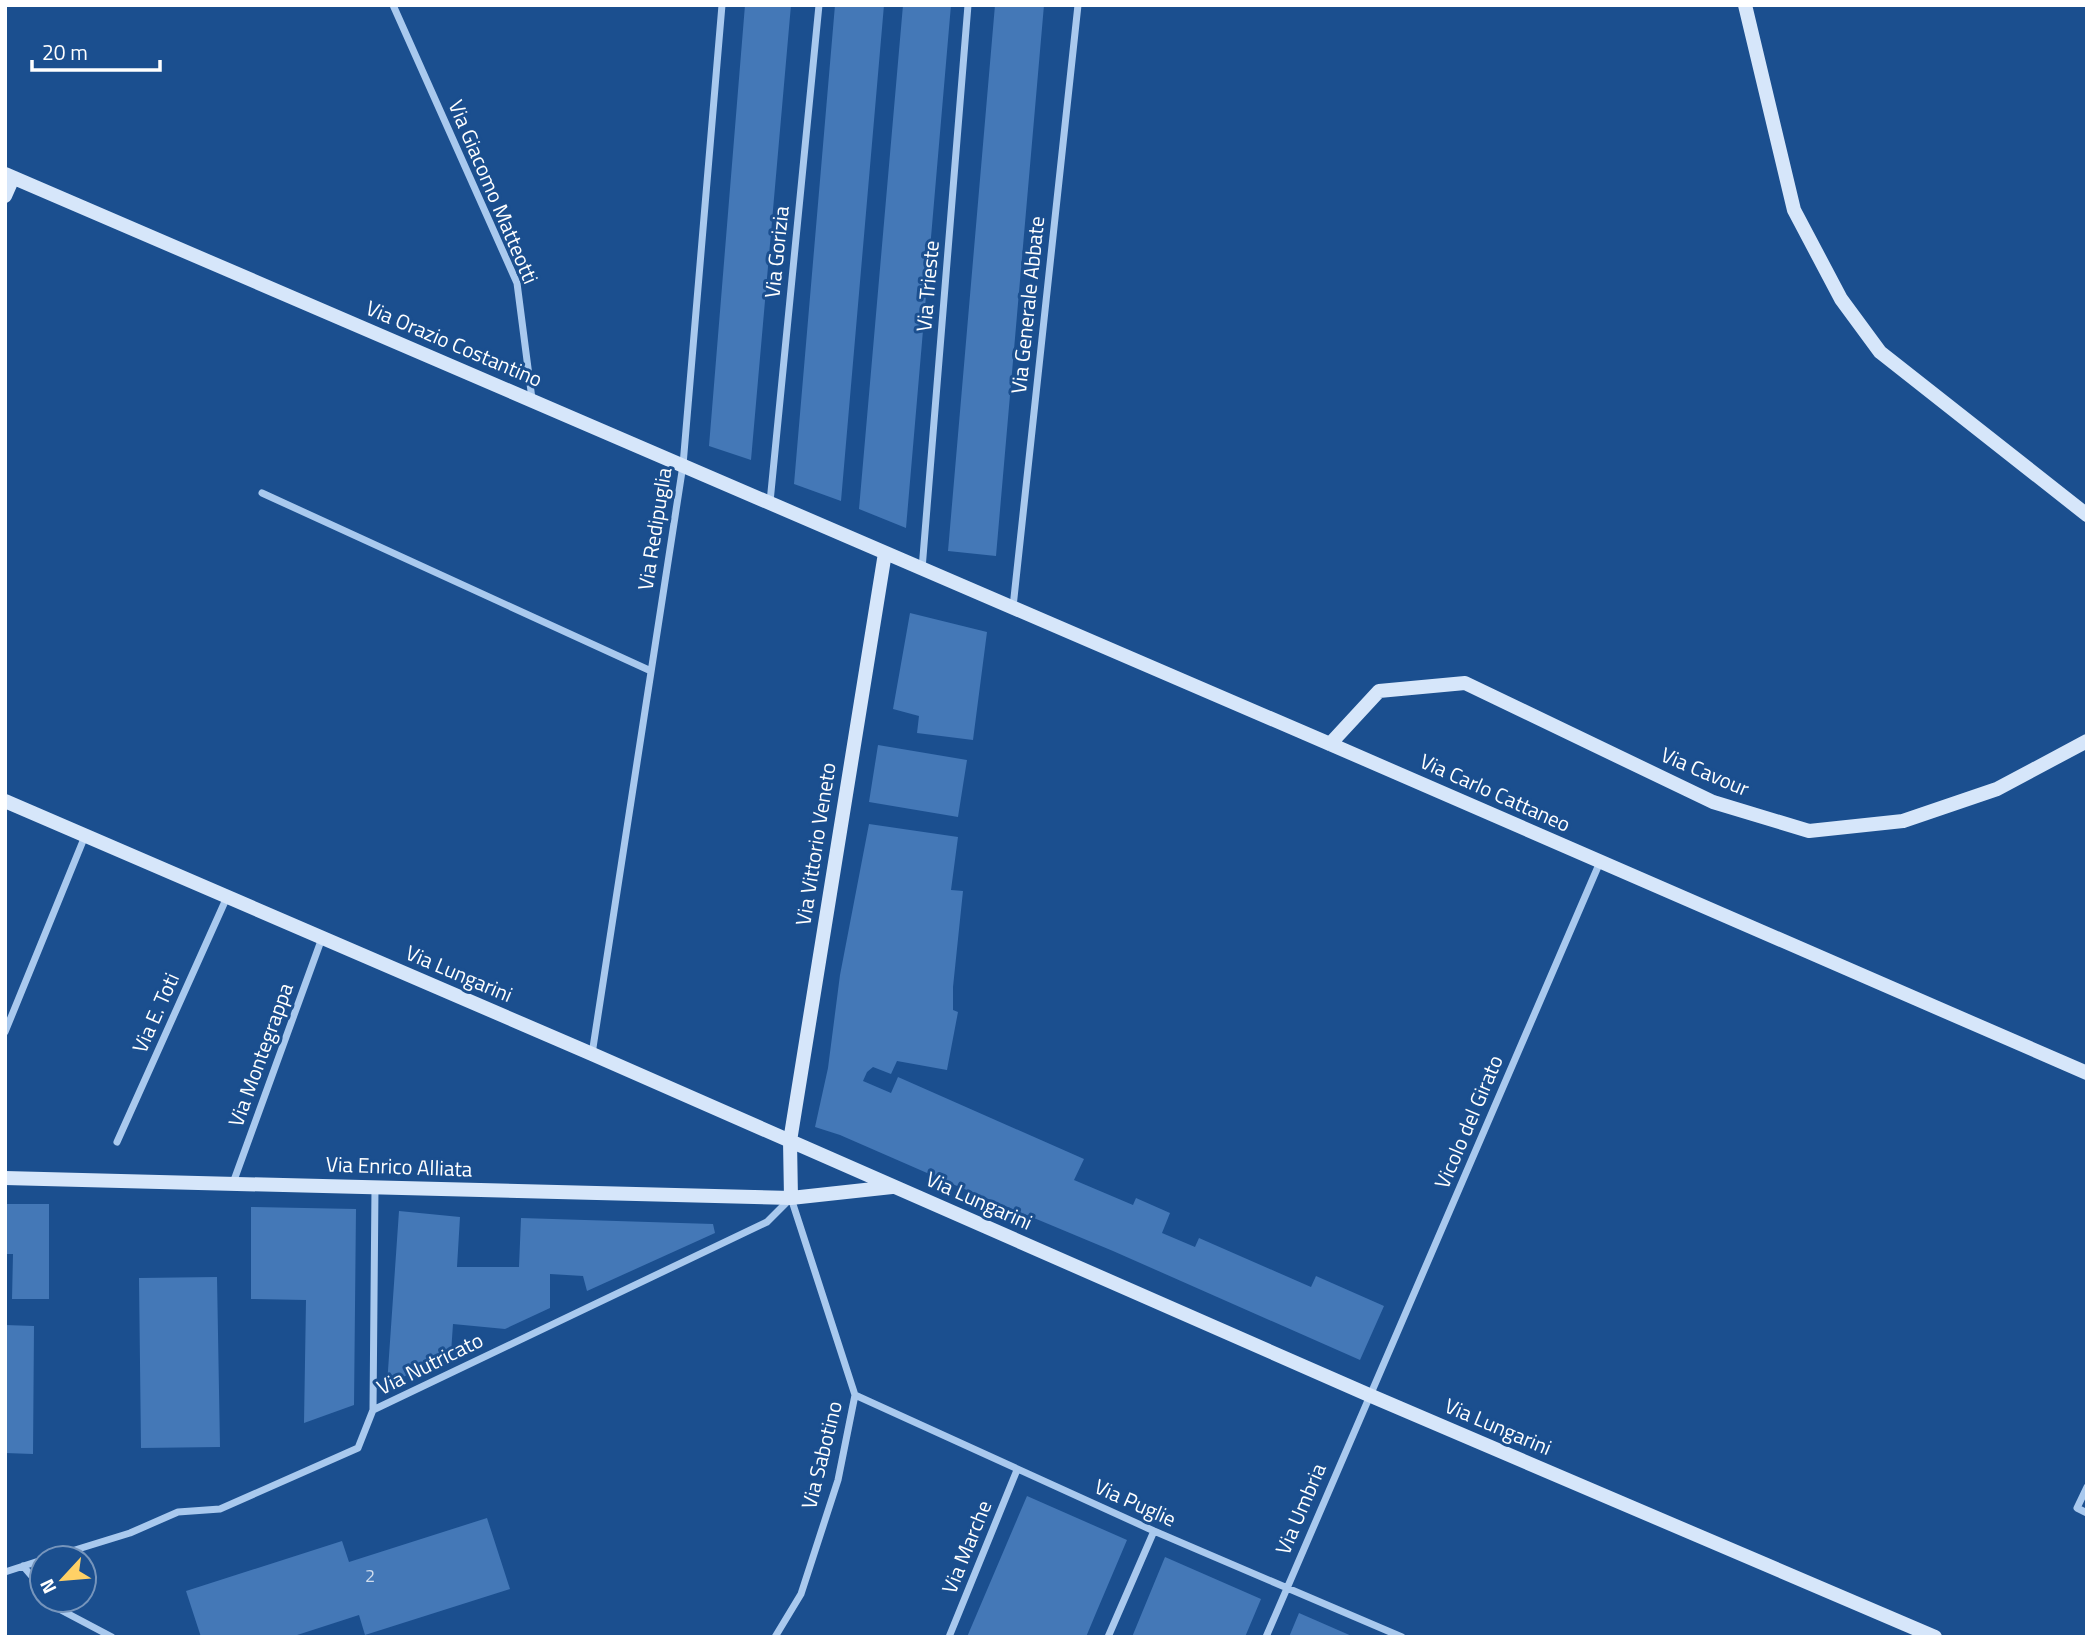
<svg xmlns="http://www.w3.org/2000/svg" width="2092" height="1642" font-family="'Titillium Web',sans-serif">
	<style>
		.building { fill: #4478b7 }
		.lines { fill: none; stroke-linecap: round; stroke-linejoin: round }
		.street { stroke: #a9c9ee; stroke-width: 7 }
		.secondary { stroke: #d6e6fa; stroke-width: 14 }
		.labels { text-anchor: middle; stroke-width: 6; stroke-linejoin: round; paint-order: stroke }
		.number-label { font-size: 18px; fill: #d0dded }
		.street-label { font-size: 21px; fill: #fff; stroke: #1b4f8f }
	</style>
	<rect width="100%" height="100%" fill="#1b4f8f"/>
	<path class="building" d="M745 5H791L751 460 709 446Z
		M835 5H884L841 501 794 484Z
		M903 5H951L906 528 859 509Z
		M995 5H1044L996 556 948 551Z
		M910 613 987 632 973 740 917 733 919 716 893 709Z
		M878 745 967 760 958 817 869 802Z
		M869 824 958 837 951 890 963 891 953 987V1010L958 1012 947 1070 897 1061 891 1074 873 1067 867 1072 863 1081 891 1093 898 1077 1084 1159 1074 1180 1133 1205 1136 1198 1170 1213 1162 1233 1195 1247 1199 1238 1311 1287 1316 1276 1384 1306 1360 1360 1113 1251 950 1183 840 1135 815 1127 828 1068 840 975Z
		M5 1204H49V1299H12L13 1254H5Z
		M251 1207 356 1209 354 1405 304 1423 306 1300 251 1299Z
		M399 1211 460 1217 457 1267H519L521 1218 713 1224 715 1233 587 1291 583 1276 550 1274V1308L505 1329 453 1324 451 1353 387 1385Z
		M217 1277 220 1447 141 1448 139 1278Z
		M5 1325 34 1326 33 1454 5 1453Z
		M1027 1496 1127 1540 1096 1613 1086 1637H967Z
		M487 1518 510 1589 365 1635 359 1615 291 1637H201L186 1591 342 1541 349 1562Z
		M1165 1557 1261 1599 1245 1637H1132Z
		M1299 1613 1354 1637H1289Z"/>
	<g class="lines">
		<path class="street" d="M393 5 517 283 532 399
			M262 493 651 671
			M770 502 819 5
			M922 569 968 5
			M1013 607 1078 5
			M5 1032 85 836
			M592 1054 683 465 722 5
			M117 1142 227 897
			M233 1183 322 938
			M855 1395 1154 1531 1402 1637
			M373 1410 375 1188
			M2087 1487 2077 1508 2087 1513
			M49 1558 130 1533 178 1512 220 1509 358 1448 373 1410 767 1222 791 1198 855 1395 838 1480 801 1594 775 1637
			M23 1566 42 1588
			M5 1572 42 1560
			M52 1600 59 1609 112 1637
			M949 1637 1017 1470
			M1108 1637 1154 1531
			M1266 1637 1600 862"/>
		<path class="secondary" d="M1745 5 1794 210 1841 299 1880 352 2087 515
			M5 174 1330 744 2087 1073
			M5 196 13 178
			M1330 744 1379 691 1465 683 1713 802 1809 831 1903 821 1997 789 2087 741
			M5 801 592 1054 1369 1395 1935 1637
			M5 1178 791 1198 892 1187
			M791 1198 790 1141 885 553"/>
	</g>
	<g class="labels">
		<g class="number-label">
			<text x="370" y="1582">2</text>
		</g>
		<g class="street-label">
			<text transform="translate(493 192) rotate(67)" y="7">Via Giacomo Matteotti</text>
			<text transform="translate(777 252) rotate(-84)" y="7">Via Gorizia</text>
			<text transform="translate(928 286) rotate(-85)" y="7">Via Trieste</text>
			<text transform="translate(1028 305) rotate(-84)" y="7">Via Generale Abbate</text>
			<text transform="translate(454 344) rotate(23)" y="7">Via Orazio Costantino</text>
			<text transform="translate(655 529) rotate(-81)" y="7">Via Redipuglia</text>
			<text transform="translate(1705 772) rotate(23)" y="7">Via Cavour</text>
			<text transform="translate(1495 793) rotate(24)" y="7">Via Carlo Cattaneo</text>
			<text transform="translate(816 844) rotate(-81)" y="7">Via Vittorio Veneto</text>
			<text transform="translate(459 974) rotate(23)" y="7">Via Lungarini</text>
			<text transform="translate(156 1013) rotate(-66)" y="7">Via E. Toti</text>
			<text transform="translate(261 1055) rotate(-70)" y="7">Via Montegrappa</text>
			<text transform="translate(1469 1122) rotate(-67)" y="7">Vicolo del Girato</text>
			<text transform="translate(399 1167) rotate(2)" y="7">Via Enrico Alliata</text>
			<text transform="translate(979 1201) rotate(24)" y="7">Via Lungarini</text>
			<text transform="translate(430 1364) rotate(-26)" y="7">Via Nutricato</text>
			<text transform="translate(1498 1427) rotate(23)" y="7">Via Lungarini</text>
			<text transform="translate(822 1455) rotate(-76)" y="7">Via Sabotino</text>
			<text transform="translate(1135 1503) rotate(24)" y="7">Via Puglie</text>
			<text transform="translate(1301 1509) rotate(-67)" y="7">Via Umbria</text>
			<text transform="translate(967 1547) rotate(-68)" y="7">Via Marche</text>
		</g>
	</g>
	<rect width="2092" height="1642" fill="none" stroke="#ffffff" stroke-width="14"/>
	<g transform="translate(63 1579) rotate(244)"><circle r="33" fill="#1b4f8f" stroke="#7695bc" stroke-width="2"/>
	<path d="M0-5L12 26L0 18L-12 26Z" fill="#ffd166"/>
	<text y="-10" font-size="19" font-weight="bold" text-anchor="middle" fill="#ffffff">N</text>
	</g>
	<path d="M32 60v10h128v-10" fill="none" stroke="#ffffff" stroke-width="3.5"/>
	<text x="42" y="60" font-size="21" fill="#ffffff" stroke="#1b4f8f" stroke-width="5" paint-order="stroke">20 m</text>
</svg>
